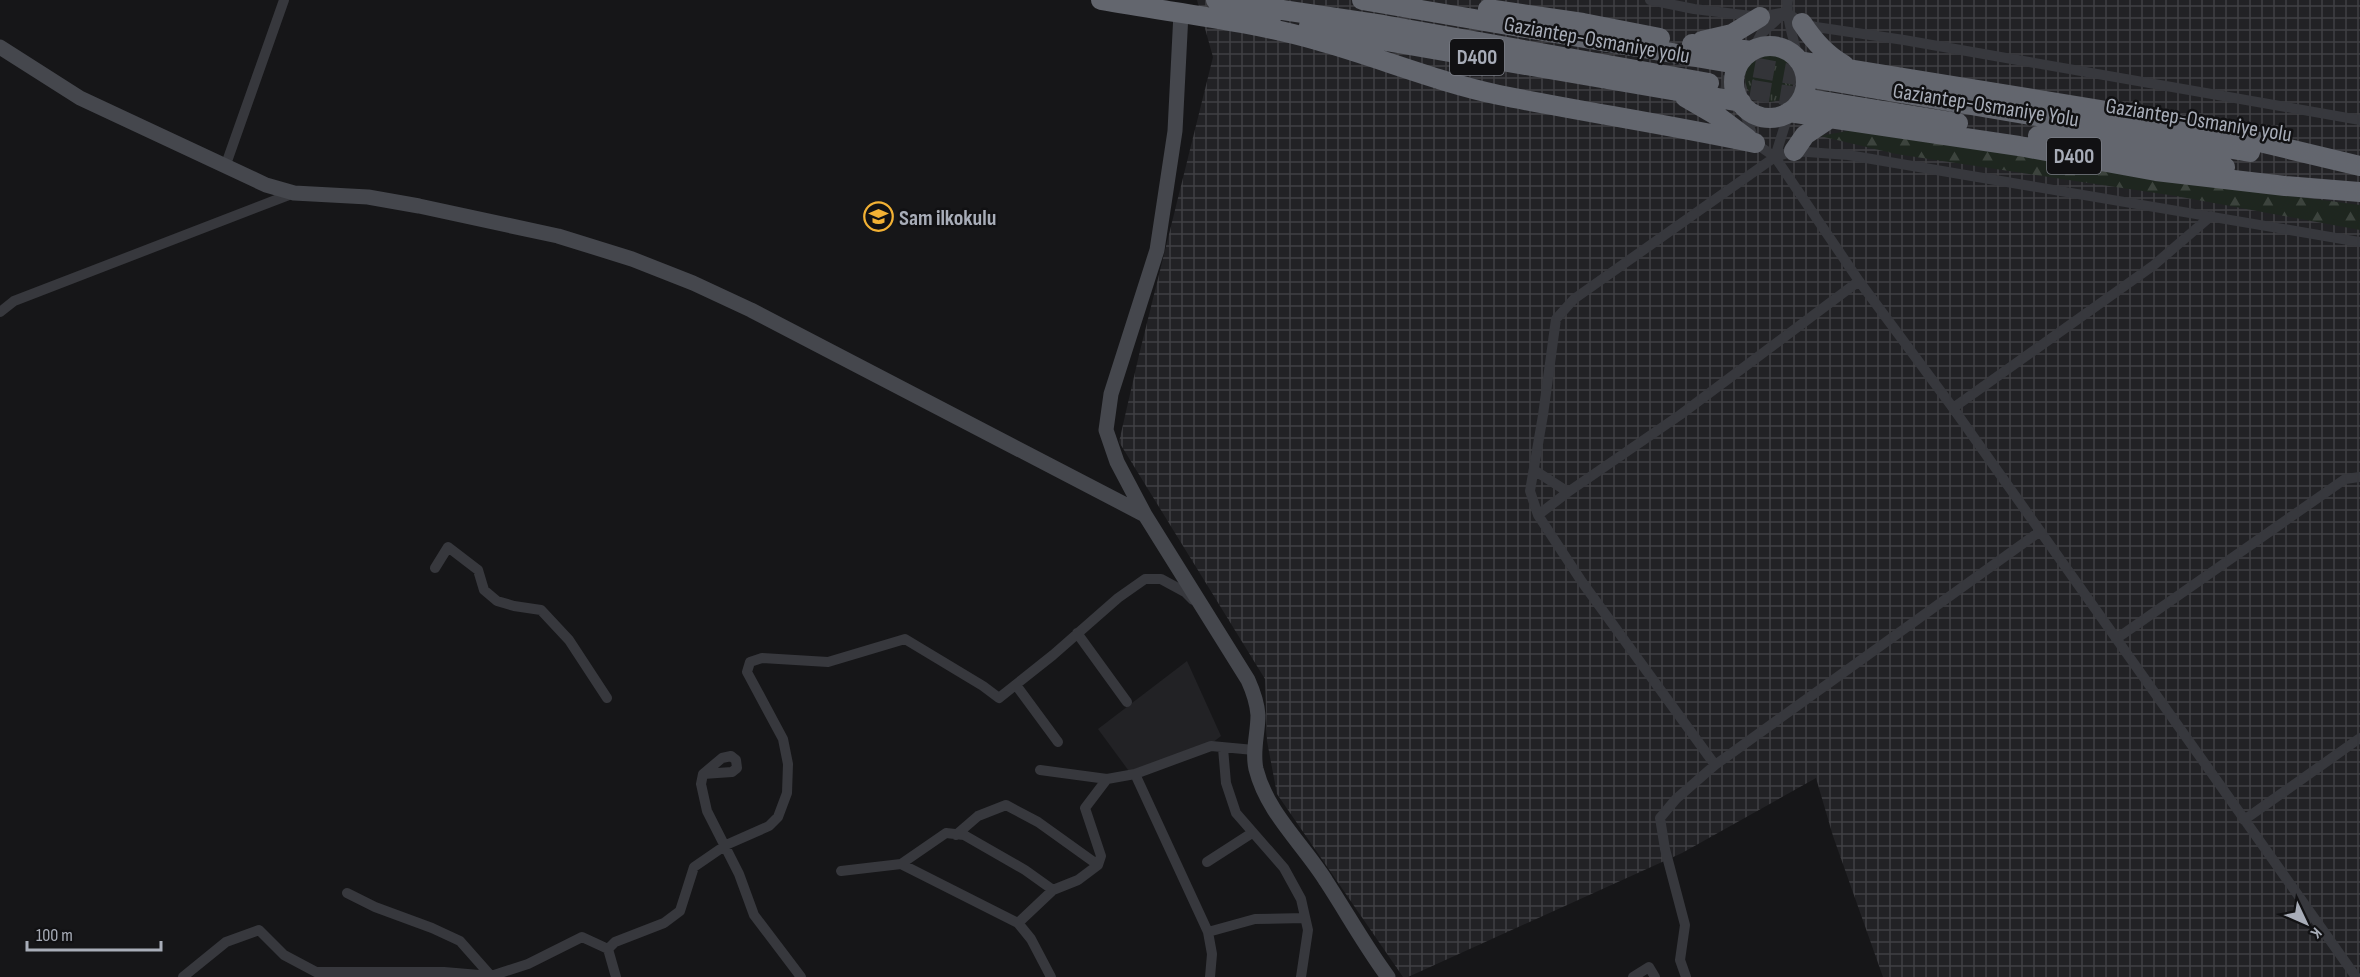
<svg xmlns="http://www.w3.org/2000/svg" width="2360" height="977" font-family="'Sofia Sans Condensed',sans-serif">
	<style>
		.built { fill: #222225 }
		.industrial { fill: url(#industrial-grid) }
		.grass { fill: url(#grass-tufts) }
		.forest { fill: url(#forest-firs) }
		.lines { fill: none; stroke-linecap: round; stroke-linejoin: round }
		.highway-tunnel { stroke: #333438; stroke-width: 20; stroke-dasharray: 20 10; stroke-linecap: butt }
		.street { stroke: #37383d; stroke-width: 10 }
		.secondary { stroke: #45474d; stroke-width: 15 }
		.highway { stroke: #63666e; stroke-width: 20 }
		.labels { text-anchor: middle; stroke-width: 5; stroke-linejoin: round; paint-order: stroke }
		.shield { fill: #111113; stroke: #7b7e86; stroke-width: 1.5 }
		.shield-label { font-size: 21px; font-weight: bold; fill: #a8adb8 }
		.street-label { font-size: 22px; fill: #a8adb8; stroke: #111113 }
		.poi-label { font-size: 22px; font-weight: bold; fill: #a8adb8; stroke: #111113; text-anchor: start }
	</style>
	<defs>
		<pattern id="industrial-grid" width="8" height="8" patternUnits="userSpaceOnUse" patternTransform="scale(1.5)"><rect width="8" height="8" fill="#222225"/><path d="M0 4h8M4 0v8" fill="none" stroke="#3f3f43"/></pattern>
		<pattern id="grass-tufts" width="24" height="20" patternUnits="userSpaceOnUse" patternTransform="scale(1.5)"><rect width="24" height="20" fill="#1e261f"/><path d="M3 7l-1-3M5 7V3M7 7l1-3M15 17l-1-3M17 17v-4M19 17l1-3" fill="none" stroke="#3c433d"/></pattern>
		<pattern id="forest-firs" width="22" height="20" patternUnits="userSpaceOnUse" patternTransform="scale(1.5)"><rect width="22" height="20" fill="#1e261f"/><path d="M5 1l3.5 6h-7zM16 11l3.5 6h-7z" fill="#3c433d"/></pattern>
	</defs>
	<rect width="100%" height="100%" fill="#161618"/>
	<path class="built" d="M1187 661 1221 736 1203 750 1134 778 1098 729Z"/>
	<path class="industrial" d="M1197 0H2360V977H1883L1833 836 1816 778 1682 853 1408 977H1403L1277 794 1267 741 1265 679 1119 442 1139 355 1213 57Z"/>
	<path class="grass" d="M1745 78a24 24 0 1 1 48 0a24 24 0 1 1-48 0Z"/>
	<path class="forest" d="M1853 130 2201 184 2360 205V230L2176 196 1896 154 1820 136Z"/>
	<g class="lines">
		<path class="highway-tunnel" d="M1725 62 1818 79
			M1721 85 1816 100"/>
		<path class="street" d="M1650 0 1694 9 1760 17 1786 12 1802 23 1816 27 1904 40 2360 120
			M1788 0C1785 14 1795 45 1799 61
			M1752 51 1761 34 1783 14
			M1741 102 1755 143 1775 157 1794 151 1848 155 2360 242
			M1775 157 1859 281 1953 408 2356 977
			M225 167 284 0
			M0 312 14 301 294 193
			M1953 408 2154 265 2211 216
			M1534 470 1568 492
			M1538 515 1568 492 1680 415 1859 281
			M435 568 448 547 478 570 484 590 497 601 514 606 541 610 569 640 607 698
			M1077 633 1127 702
			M2116 639 2345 479 2360 477
			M1016 685 1058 742
			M1223 748 1226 783 1236 813 1284 868 1301 899 1308 930 1301 977
			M1715 765 1582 582 1538 515 1530 491 1543 415 1556 319 1574 299 1775 157 1789 112
			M1040 770 1107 779
			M703 774 732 772 737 768 736 760 731 756 722 758 703 774 701 784 707 811 739 874 754 915 801 977
			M1135 774 1208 932 1212 954 1210 977
			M2244 820 2360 738
			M956 835 978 816 1006 805 1038 822 1098 865
			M1207 862 1252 833
			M901 864 1018 923 1031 939 1051 977
			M841 871 901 864 946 833 964 835 1025 870 1053 890
			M347 893 375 907 432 928 460 941 491 976
			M1018 923 1053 890 1078 880 1098 865 1101 856 1085 808 1107 779 1135 774 1211 746 1254 750
			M1208 932 1255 919 1305 918
			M183 977 226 942 259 930 284 955 316 972H444L491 976 528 964 582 937 608 949
			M616 977 608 949 615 942 664 923 680 911 694 867 726 845 769 826 778 817 787 793 788 764 783 739 747 672 750 662 762 658 828 662 905 639 983 686 999 698 1053 655 1118 598 1145 579H1161L1185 592 1193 600
			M1633 977 1649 967 1655 977
			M1686 977 1680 960 1685 925 1665 849 1660 818 1676 799 1715 765 2039 532"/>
		<path class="secondary" d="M1181 13 1175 131 1157 250 1111 394 1106 430 1117 462 1145 515 1248 680C1253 691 1257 702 1258 715 1258 733 1252 751 1256 769 1267 813 1303 844 1326 881 1347 913 1365 946 1388 977
			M0 47 80 98 266 185 294 193 368 197 419 206 558 236 632 259 693 283 751 310 1145 515"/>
		<path class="highway" d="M1101 0C1173 13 1246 20 1316 40 1378 57 1437 82 1499 95 1584 112 1670 125 1755 143
			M1216 0 1271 18
			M1362 0 1725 62
			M1256 6 1383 25 1709 83
			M1488 9 1583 23 1660 38
			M1802 23C1813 40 1826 55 1844 65
			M1309 26 1386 41 1741 102
			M1702 41 1732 34 1760 17
			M1692 44 1752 51
			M1734 82a36 36 0 1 1 72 0a36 36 0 1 1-72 0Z
			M1799 61 2113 112 2209 130 2360 166
			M1818 79 2250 152
			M1685 97 1716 115 1748 139
			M1816 100 1958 123
			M1789 112 2019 146 2156 171 2285 186 2360 192
			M2038 136 2225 167
			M1794 151 1805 135 1832 117"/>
	</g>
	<defs>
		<symbol id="school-ring" viewBox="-11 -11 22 22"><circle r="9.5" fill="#111113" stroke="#f2b134" stroke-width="1.5"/><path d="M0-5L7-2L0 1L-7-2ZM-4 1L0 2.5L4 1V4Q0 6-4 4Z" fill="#f2b134"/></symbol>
	</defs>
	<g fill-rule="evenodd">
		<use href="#school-ring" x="862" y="200" width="33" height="33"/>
	</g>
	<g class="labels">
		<g class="shield">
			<rect x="1450" y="39" width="54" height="36" rx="4.5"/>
			<rect x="2047" y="138" width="54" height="36" rx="4.5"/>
		</g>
		<g class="shield-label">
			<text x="1477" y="64">D400</text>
			<text x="2074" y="163">D400</text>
		</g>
		<g class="street-label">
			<text transform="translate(1597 39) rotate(10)" y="8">Gaziantep-Osmaniye yolu</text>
			<text transform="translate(1986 104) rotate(9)" y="8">Gaziantep-Osmaniye Yolu</text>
			<text transform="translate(2199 119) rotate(9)" y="8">Gaziantep-Osmaniye yolu</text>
		</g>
		<g class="poi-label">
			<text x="899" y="225">Sam ilkokulu</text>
		</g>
	</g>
	<g transform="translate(2306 923) rotate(134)" stroke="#111113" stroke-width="4.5" paint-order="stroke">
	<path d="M0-4.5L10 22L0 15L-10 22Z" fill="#a8adb8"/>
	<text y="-9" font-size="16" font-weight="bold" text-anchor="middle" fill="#a8adb8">K</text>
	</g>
	<path d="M27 941v9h134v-9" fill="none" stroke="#a8adb8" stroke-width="3"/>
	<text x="36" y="941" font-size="18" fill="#a8adb8" stroke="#111113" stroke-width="4.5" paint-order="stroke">100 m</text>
</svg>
